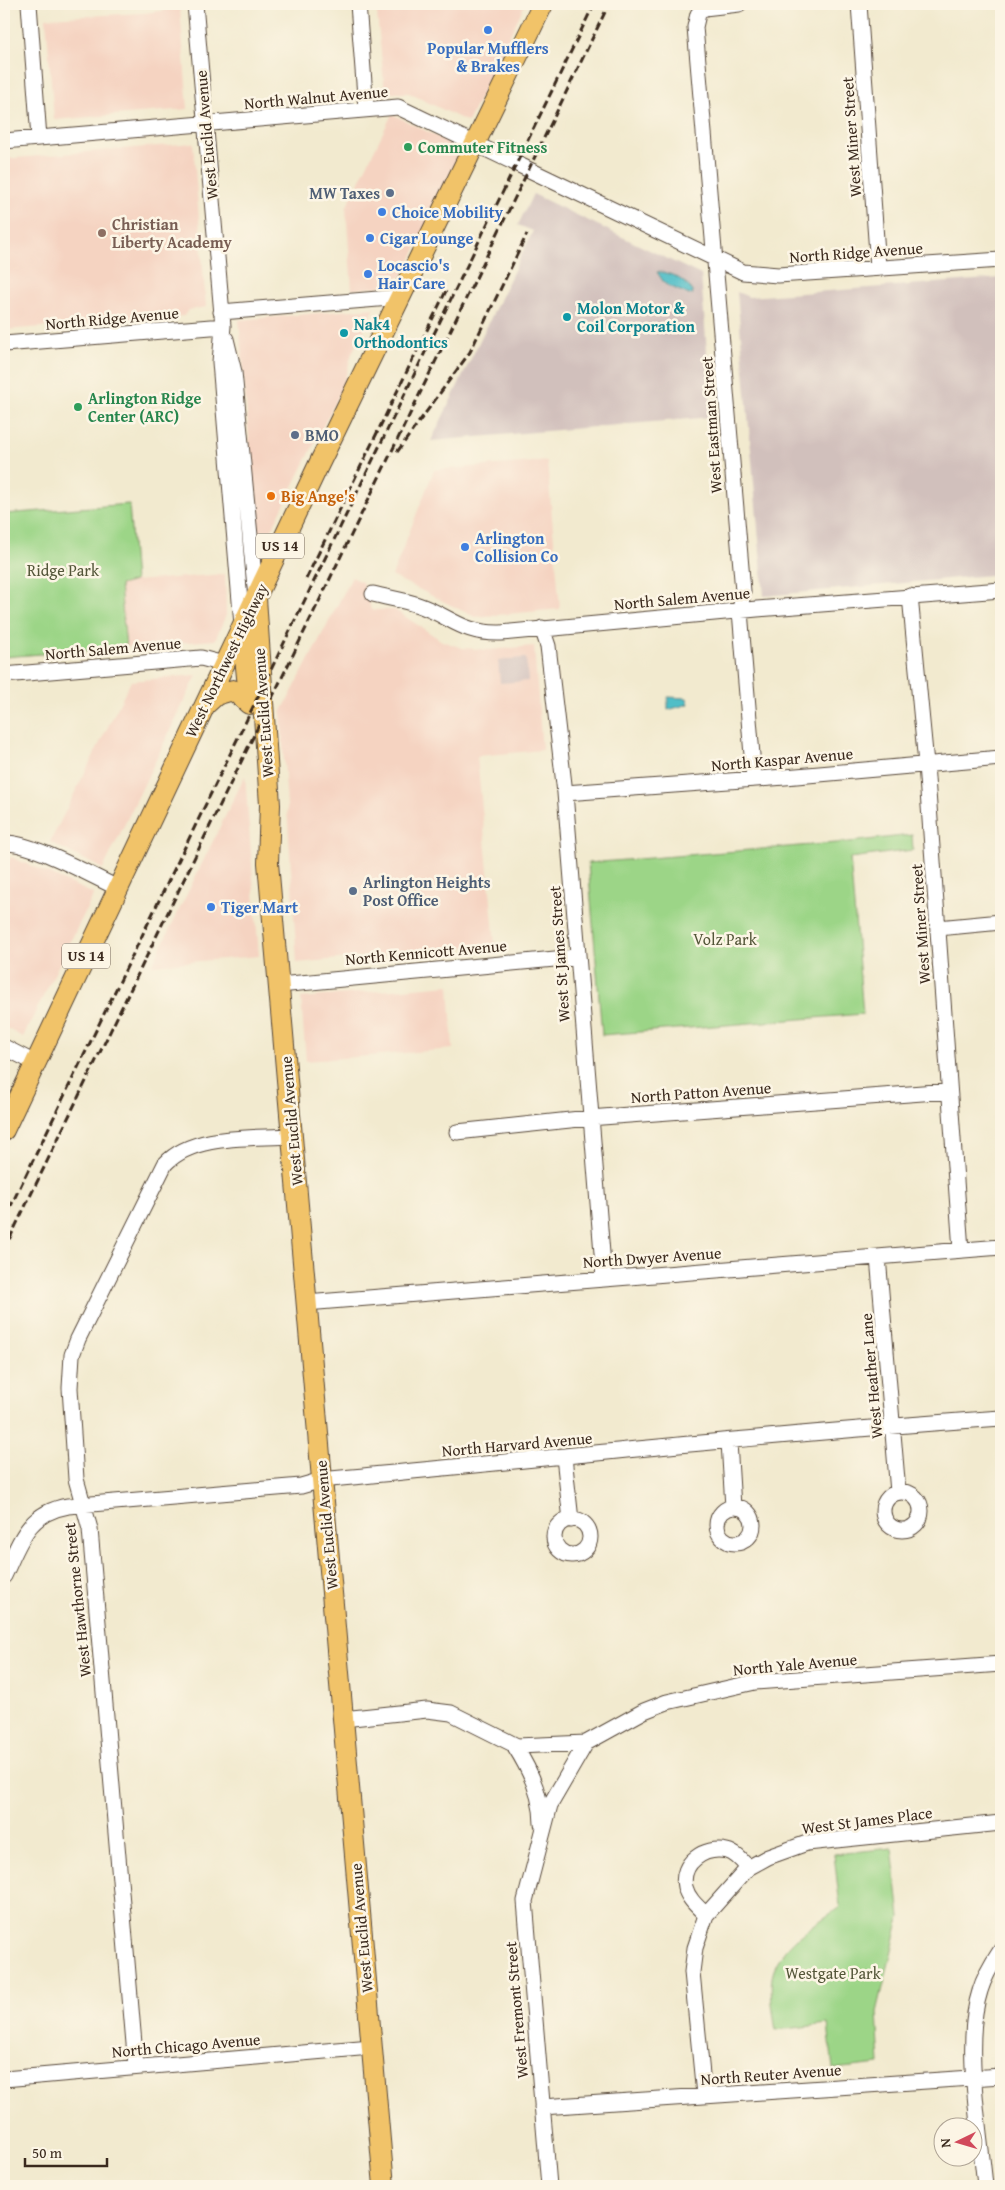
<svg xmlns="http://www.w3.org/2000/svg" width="1005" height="2190" font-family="'Gentium Book Plus',serif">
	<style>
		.built { fill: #f5d3c1 }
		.industrial { fill: #d1c0bc }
		.green { fill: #9cd587; stroke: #6c8052 }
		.water { fill: #50bec7; stroke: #467472 }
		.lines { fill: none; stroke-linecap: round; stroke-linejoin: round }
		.minor-casing { stroke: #564739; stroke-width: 17 }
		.major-casing { stroke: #564739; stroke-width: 22 }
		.minor { stroke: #fff; stroke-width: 15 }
		.major { stroke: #f1c369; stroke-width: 20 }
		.rail { stroke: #3b2a1e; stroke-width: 3; stroke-dasharray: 8 4; stroke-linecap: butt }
		.shop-dot { fill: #3f7fe0; stroke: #fcf5e5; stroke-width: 2 }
		.leisure-dot { fill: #2e9e5b; stroke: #fcf5e5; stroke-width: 2 }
		.service-dot { fill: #5c6f8a; stroke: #fcf5e5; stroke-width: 2 }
		.education-dot { fill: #8d6e63; stroke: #fcf5e5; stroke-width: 2 }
		.culture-dot { fill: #0f9aa8; stroke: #fcf5e5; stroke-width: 2 }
		.food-dot { fill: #e8710a; stroke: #fcf5e5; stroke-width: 2 }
		.labels { text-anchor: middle; stroke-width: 5; stroke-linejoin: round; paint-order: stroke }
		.shield { fill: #fcf5e5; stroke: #75675a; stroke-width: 1 }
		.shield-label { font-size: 15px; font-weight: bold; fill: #3b2a1e }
		.shop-label { font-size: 16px; font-weight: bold; fill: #366cbe; stroke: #fcf5e5; text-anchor: start }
		.street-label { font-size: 16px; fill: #3b2a1e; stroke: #fcf5e5 }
		.leisure-label { font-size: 16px; font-weight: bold; fill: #27864d; stroke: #fcf5e5; text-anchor: start }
		.service-label { font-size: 16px; font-weight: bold; fill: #4e5e75; stroke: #fcf5e5; text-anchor: start }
		.education-label { font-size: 16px; font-weight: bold; fill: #785e54; stroke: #fcf5e5; text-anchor: start }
		.culture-label { font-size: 16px; font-weight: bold; fill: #0d838f; stroke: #fcf5e5; text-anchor: start }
		.food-label { font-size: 16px; font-weight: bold; fill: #c56008; stroke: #fcf5e5; text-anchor: start }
		.park-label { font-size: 16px; fill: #535538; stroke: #fcf5e5 }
	</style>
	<rect width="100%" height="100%" fill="#fcf5e5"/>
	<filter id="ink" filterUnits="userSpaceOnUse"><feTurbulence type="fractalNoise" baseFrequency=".02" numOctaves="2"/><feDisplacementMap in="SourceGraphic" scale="10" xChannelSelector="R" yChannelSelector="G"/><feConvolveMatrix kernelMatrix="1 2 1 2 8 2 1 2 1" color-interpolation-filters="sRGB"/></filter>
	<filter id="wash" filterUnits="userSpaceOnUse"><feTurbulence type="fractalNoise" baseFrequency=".0096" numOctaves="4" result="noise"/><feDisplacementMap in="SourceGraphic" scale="20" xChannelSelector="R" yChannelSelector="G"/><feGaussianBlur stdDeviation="1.12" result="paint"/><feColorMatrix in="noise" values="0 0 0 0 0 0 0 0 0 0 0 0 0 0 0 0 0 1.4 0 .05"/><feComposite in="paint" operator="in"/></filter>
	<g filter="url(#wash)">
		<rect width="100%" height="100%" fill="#f2eacf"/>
		<path class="built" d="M376 4H525L468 122 409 93H385Z
			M180 8 188 109 54 120 46 18 145 13Z
			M392 114 462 149 404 274 391 285 352 290 346 208Z
			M193 143 206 307 189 310 184 316 4 330V159Z
			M375 308 352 353 343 386 264 545 258 544 239 320Z
			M547 461 560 609 475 617 392 576 434 470Z
			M225 574 226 615 215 640 126 647 120 585 135 581Z
			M352 577 363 583 371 610H395L442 641 462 648 489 650 534 646 542 750 477 756 495 944 297 963 281 713Z
			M197 675 103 869 50 842 131 681Z
			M245 776 259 956 152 965Z
			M11 857 94 894 23 1037 4 1027V873Z
			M449 985 453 1049 306 1061 301 998Z"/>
		<path class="industrial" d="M533 194 701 275 712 417 431 441 533 231 518 225Z
			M1001 278V574L764 596 737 292 749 297Z
			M526 658 528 681 500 683 498 660Z"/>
		<path class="green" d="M129 504 135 581 120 585 126 647 4 657V514Z
			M912 835 913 850 850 858 863 1014 602 1035 588 863 849 842Z
			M892 1848 900 1917 877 2012 880 2064 833 2069 828 2024 776 2030C773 2014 768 1984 774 1969 786 1940 816 1924 840 1907L834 1854Z"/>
		<path class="water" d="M657 272C669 271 690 282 693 294L689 295 665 284Z
			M668 697 687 698 689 704 668 710Z"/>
	</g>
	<g filter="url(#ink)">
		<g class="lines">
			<defs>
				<path id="minor" d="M29 4 39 138
					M195 4 223 326 220 362 242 625
					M358 4 366 109
					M739 4 704 8 698 14 695 27 743 591 740 611 754 779
					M859 4 878 267
					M4 141 398 107 743 272 778 275 1001 260
					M221 312 402 297
					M226 339 234 372 256 597
					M4 344 223 326
					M373 594C388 598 404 600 418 605 451 616 461 634 501 633L757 609 1001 590
					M910 596 926 764 961 1250
					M542 628 548 646 565 793 604 1278
					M4 675 201 658 224 664
					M565 793 785 777 1001 758
					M4 843C30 841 92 876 118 888
					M938 928 1001 922
					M279 985 576 957
					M4 1047 35 1063
					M457 1132 589 1118 949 1091
					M878 1257 898 1492
					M306 1303 1001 1247
					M729 1442 733 1507
					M564 1457 571 1520
					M883 1511a19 19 0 1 1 38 0a19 19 0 1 1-38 0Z
					M717 1525a18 18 0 1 1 36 0a18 18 0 1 1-36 0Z
					M554 1537a18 18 0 1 1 36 0a18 18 0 1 1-36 0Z
					M4 1576C20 1542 27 1513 68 1506L301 1486 322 1480C548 1458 775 1434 1001 1418
					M343 1719 427 1710 451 1713 517 1746 586 1743 644 1711 667 1702 755 1682 1001 1664
					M514 1745C529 1768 542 1795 542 1824
					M706 1915C698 1907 688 1899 685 1887 680 1863 704 1846 727 1851 736 1853 742 1861 748 1868
					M136 2067 90 1529 76 1479 70 1388 72 1355 78 1339 165 1164C194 1133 252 1139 292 1136
					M4 2079 371 2047
					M704 2095 692 1972 695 1948 706 1915 748 1868 768 1857 807 1843 1001 1823
					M542 2107 1001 2076
					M549 2186 525 1901 550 1805 586 1743
					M985 2186C980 2130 963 2043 980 1991 984 1977 993 1962 1001 1950"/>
				<path id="major" d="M256 598 270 805 268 863 384 2186
					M242 627 249 697
					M205 705 216 695 233 690 249 704
					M4 1130 318 466 543 4"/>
			</defs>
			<use href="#minor" class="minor-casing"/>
			<use href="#major" class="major-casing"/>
			<use href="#minor" class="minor"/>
			<use href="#major" class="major"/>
			<path class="rail" d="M397 452 470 352 527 234
				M306 579 446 291
				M4 1220 594 4
				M4 1250 609 4"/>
		</g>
	</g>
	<g class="shop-dot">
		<circle cx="488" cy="30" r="5"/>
		<circle cx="382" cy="212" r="5"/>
		<circle cx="370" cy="238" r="5"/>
		<circle cx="368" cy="274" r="5"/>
		<circle cx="465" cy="547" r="5"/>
		<circle cx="211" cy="907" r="5"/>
	</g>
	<g class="leisure-dot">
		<circle cx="408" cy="147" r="5"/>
		<circle cx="78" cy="407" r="5"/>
	</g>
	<g class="service-dot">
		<circle cx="390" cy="193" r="5"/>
		<circle cx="295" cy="435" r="5"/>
		<circle cx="353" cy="891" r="5"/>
	</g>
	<circle class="education-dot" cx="102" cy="233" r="5"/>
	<g class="culture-dot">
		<circle cx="567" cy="317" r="5"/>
		<circle cx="344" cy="333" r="5"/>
	</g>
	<circle class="food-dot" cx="271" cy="496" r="5"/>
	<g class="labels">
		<g class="shield">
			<rect x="256" y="533.5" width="48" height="25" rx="4"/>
			<rect x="62" y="943.5" width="48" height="25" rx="4"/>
		</g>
		<g class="shield-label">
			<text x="280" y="551">US 14</text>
			<text x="86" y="961">US 14</text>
		</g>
		<g class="shop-label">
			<text x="488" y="54" text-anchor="middle">Popular Mufflers<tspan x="488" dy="18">&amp; Brakes</tspan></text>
			<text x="392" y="218">Choice Mobility</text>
			<text x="380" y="244">Cigar Lounge</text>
			<text x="378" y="271">Locascio's<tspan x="378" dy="18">Hair Care</tspan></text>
			<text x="475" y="544">Arlington<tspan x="475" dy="18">Collision Co</tspan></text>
			<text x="221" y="913">Tiger Mart</text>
		</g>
		<g class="street-label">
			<text transform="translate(316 97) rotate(-5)" y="6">North Walnut Avenue</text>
			<text transform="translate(206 135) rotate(-95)" y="6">West Euclid Avenue</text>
			<text transform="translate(851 137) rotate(-94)" y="6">West Miner Street</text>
			<text transform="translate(856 252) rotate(-4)" y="6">North Ridge Avenue</text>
			<text transform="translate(112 318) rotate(-5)" y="6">North Ridge Avenue</text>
			<text transform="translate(711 425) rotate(-94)" y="6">West Eastman Street</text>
			<text transform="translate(682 598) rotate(-5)" y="6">North Salem Avenue</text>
			<text transform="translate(113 648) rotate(-5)" y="6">North Salem Avenue</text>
			<text transform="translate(226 660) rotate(-64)" y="6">West Northwest Highway</text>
			<text transform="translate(263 713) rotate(-94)" y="6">West Euclid Avenue</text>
			<text transform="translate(782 759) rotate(-5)" y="6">North Kaspar Avenue</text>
			<text transform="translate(920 924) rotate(-94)" y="6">West Miner Street</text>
			<text transform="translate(426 952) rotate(-5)" y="6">North Kennicott Avenue</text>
			<text transform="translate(559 954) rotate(-94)" y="6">West St James Street</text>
			<text transform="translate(701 1092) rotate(-4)" y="6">North Patton Avenue</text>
			<text transform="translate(291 1121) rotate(-95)" y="6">West Euclid Avenue</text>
			<text transform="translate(652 1257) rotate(-4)" y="6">North Dwyer Avenue</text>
			<text transform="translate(871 1376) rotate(-95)" y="6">West Heather Lane</text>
			<text transform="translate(517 1444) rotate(-5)" y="6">North Harvard Avenue</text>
			<text transform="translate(326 1525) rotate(-95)" y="6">West Euclid Avenue</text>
			<text transform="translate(77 1600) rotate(-96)" y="6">West Hawthorne Street</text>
			<text transform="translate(795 1664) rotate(-5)" y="6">North Yale Avenue</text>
			<text transform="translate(867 1820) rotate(-7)" y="6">West St James Place</text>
			<text transform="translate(361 1928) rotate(-95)" y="6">West Euclid Avenue</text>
			<text transform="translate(516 2010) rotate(-95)" y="6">West Fremont Street</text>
			<text transform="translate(186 2045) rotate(-5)" y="6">North Chicago Avenue</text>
			<text transform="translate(771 2074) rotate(-4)" y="6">North Reuter Avenue</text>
		</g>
		<g class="leisure-label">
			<text x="418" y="153">Commuter Fitness</text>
			<text x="88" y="404">Arlington Ridge<tspan x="88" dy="18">Center (ARC)</tspan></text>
		</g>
		<g class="service-label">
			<text x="380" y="199" text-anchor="end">MW Taxes</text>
			<text x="305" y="441">BMO</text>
			<text x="363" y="888">Arlington Heights<tspan x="363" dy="18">Post Office</tspan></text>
		</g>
		<g class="education-label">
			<text x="112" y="230">Christian<tspan x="112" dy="18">Liberty Academy</tspan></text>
		</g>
		<g class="culture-label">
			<text x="577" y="314">Molon Motor &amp;<tspan x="577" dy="18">Coil Corporation</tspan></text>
			<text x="354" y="330">Nak4<tspan x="354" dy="18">Orthodontics</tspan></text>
		</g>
		<g class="food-label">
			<text x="281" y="502">Big Ange's</text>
		</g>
		<g class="park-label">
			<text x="63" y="576">Ridge Park</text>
			<text x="725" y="945">Volz Park</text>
			<text x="833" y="1979">Westgate Park</text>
		</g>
	</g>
	<rect width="1005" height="2190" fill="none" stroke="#fcf5e5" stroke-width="20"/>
	<g transform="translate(958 2142) rotate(265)"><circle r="24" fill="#fcf5e5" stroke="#afa495"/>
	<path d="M0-4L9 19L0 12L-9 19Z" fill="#d1495b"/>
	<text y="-8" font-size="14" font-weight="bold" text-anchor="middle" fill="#3b2a1e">N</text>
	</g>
	<path d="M25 2158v8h82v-8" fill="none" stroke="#3b2a1e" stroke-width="2.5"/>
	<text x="32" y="2158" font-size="15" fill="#3b2a1e" stroke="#fcf5e5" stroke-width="4" paint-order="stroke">50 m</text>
</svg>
